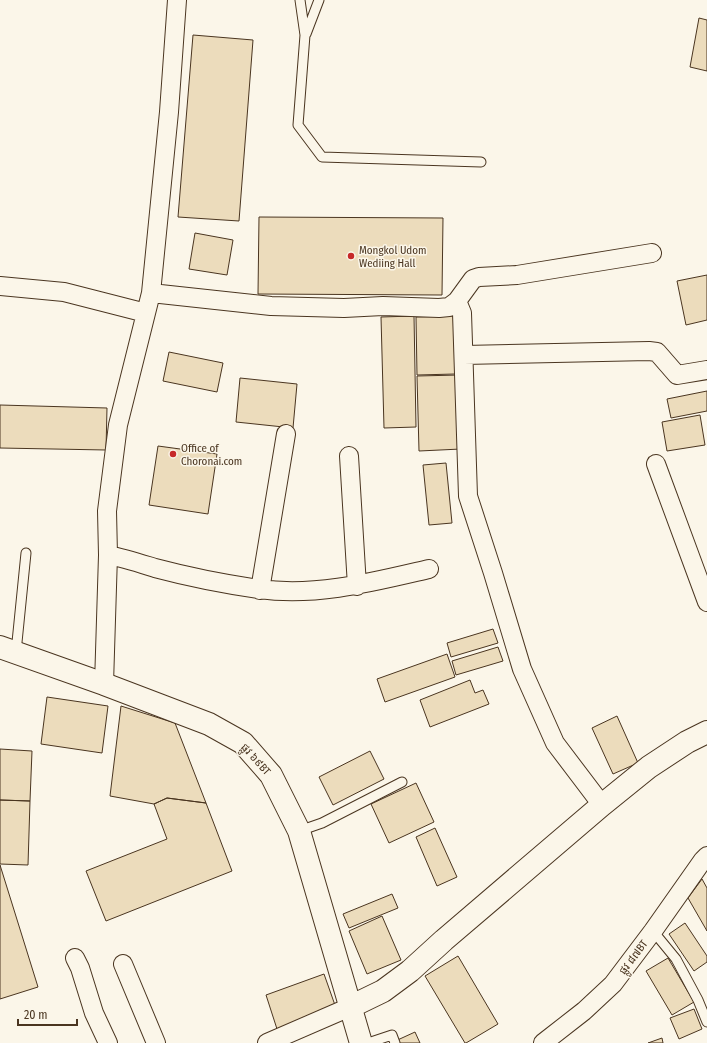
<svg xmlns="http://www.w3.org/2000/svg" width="707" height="1043" font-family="'Fira Sans Condensed','Noto Sans Khmer',sans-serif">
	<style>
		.building { fill: #ecdcbc; stroke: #4a3520 }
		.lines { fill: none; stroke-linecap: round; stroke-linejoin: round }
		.lane-casing { stroke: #4a3520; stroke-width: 11 }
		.street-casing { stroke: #4a3520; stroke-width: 20 }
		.secondary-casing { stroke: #4a3520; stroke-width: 24 }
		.lane { stroke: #fbf6e9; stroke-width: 9 }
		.street { stroke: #fbf6e9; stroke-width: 18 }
		.secondary { stroke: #fbf6e9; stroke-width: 22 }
		.poi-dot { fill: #c62828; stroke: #fbf6e9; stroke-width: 1.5 }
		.labels { text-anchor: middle; stroke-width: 3; stroke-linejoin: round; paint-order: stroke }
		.poi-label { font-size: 11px; fill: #4a3520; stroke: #fbf6e9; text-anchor: start }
		.street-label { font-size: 11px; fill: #4a3520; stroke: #fbf6e9 }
	</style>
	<rect width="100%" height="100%" fill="#fbf6e9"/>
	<path class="building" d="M699 18 707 20V71L690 67Z
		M193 35 253 40 239 221 178 217Z
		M259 217 443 218 442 295 258 294Z
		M195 233 233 240 227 275 189 269Z
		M707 275V320L686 325 677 281Z
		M414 316 416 427 384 428 381 317Z
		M454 316 455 374 417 375 416 317Z
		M169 352 223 363 217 392 163 381Z
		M459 375 461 449 419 451 417 376Z
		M240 378 297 384 293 428 236 422Z
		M707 391V411L671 418 667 399Z
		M0 405 107 408 106 450 0 448Z
		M700 415 705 445 667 451 662 422Z
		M158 446 217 454 208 514 149 505Z
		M446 463 452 523 429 525 423 465Z
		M493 629 498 643 451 657 447 643Z
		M498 647 503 661 456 675 452 661Z
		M447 654 455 677 385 702 377 679Z
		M470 680 475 693 483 690 489 704 430 727 420 700Z
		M47 697 108 706 102 753 41 744Z
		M121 706 175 723 206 803 167 798 154 804 110 796Z
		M617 716 638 763 613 774 592 728Z
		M0 749 32 751 30 801 0 800Z
		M370 751 384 779 333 805 319 777Z
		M416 783 434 822 389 843 371 804Z
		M167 798 206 803 232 871 106 921 86 871 167 839 154 804Z
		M0 800 30 801 28 865 0 864Z
		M435 828 457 877 437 886 416 837Z
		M0 865 38 987 0 999Z
		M702 879 707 888V931L688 898Z
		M392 894 398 908 349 928 343 914Z
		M382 916 401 960 367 974 349 931Z
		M685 923 707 956V962L694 971 669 934Z
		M458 956 498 1024 466 1043H465L425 976Z
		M668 958 694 1002 672 1015 646 971Z
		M324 974 336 1008 277 1029 266 995Z
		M694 1009 702 1029 679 1039 670 1018Z
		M415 1032 420 1043H391Z
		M662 1038 663 1043H648Z"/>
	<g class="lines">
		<defs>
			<path id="lane" d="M300 0 305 35 298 125 322 157 481 162
				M306 34 319 0
				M16 652 26 553
				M299 831 322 823 402 782
				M653 931 676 959 698 1000 707 1022
				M368 1043 392 1035 395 1043"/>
			<path id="street" d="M0 286 64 292 146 313
				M151 293 271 306 344 308 383 306 439 308 449 307 457 301 473 279 479 277 517 275 652 253
				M457 301 462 313 468 496 493 573 522 669 555 743 602 805
				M464 355 649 351 657 352 677 375 707 370
				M349 456 357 586
				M656 464 707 602
				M108 555C124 558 139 563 155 568 189 577 224 584 259 589 316 597 373 582 429 569
				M260 590 286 434
				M104 684 108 555 107 511 118 425 151 293 169 112 177 0
				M75 958 80 968 94 1013 108 1043
				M123 964 156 1043
				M267 1043 350 1007
				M543 1043 584 1011 613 984 653 931 703 860 707 856"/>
			<path id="secondary" d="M0 647 104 684 209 724 243 743 271 775 299 831 361 1043
				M350 1007 383 991 410 971 444 940 602 805 649 767 687 742 707 732"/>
		</defs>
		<use href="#lane" class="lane-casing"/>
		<use href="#street" class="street-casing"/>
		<use href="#secondary" class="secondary-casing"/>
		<use href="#lane" class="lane"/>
		<use href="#street" class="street"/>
		<use href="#secondary" class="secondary"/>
	</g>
	<g class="poi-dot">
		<circle cx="351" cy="256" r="4"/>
		<circle cx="173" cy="454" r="4"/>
	</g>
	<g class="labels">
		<g class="poi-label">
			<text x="359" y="254">Mongkol Udom<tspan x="359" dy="13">Wediing Hall</tspan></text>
			<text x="181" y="452">Office of<tspan x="181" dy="13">Choronai.com</tspan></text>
		</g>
		<g class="street-label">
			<text transform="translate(256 759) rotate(48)" y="4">ផ្លូវ ៦៩BT</text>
			<text transform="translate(633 957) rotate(-53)" y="4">ផ្លូវ ៨៧BT</text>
		</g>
	</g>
	<path d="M18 1019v6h59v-6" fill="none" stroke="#4a3520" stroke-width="2"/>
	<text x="24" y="1019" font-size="12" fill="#4a3520" stroke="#fbf6e9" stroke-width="3" paint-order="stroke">20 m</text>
</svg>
